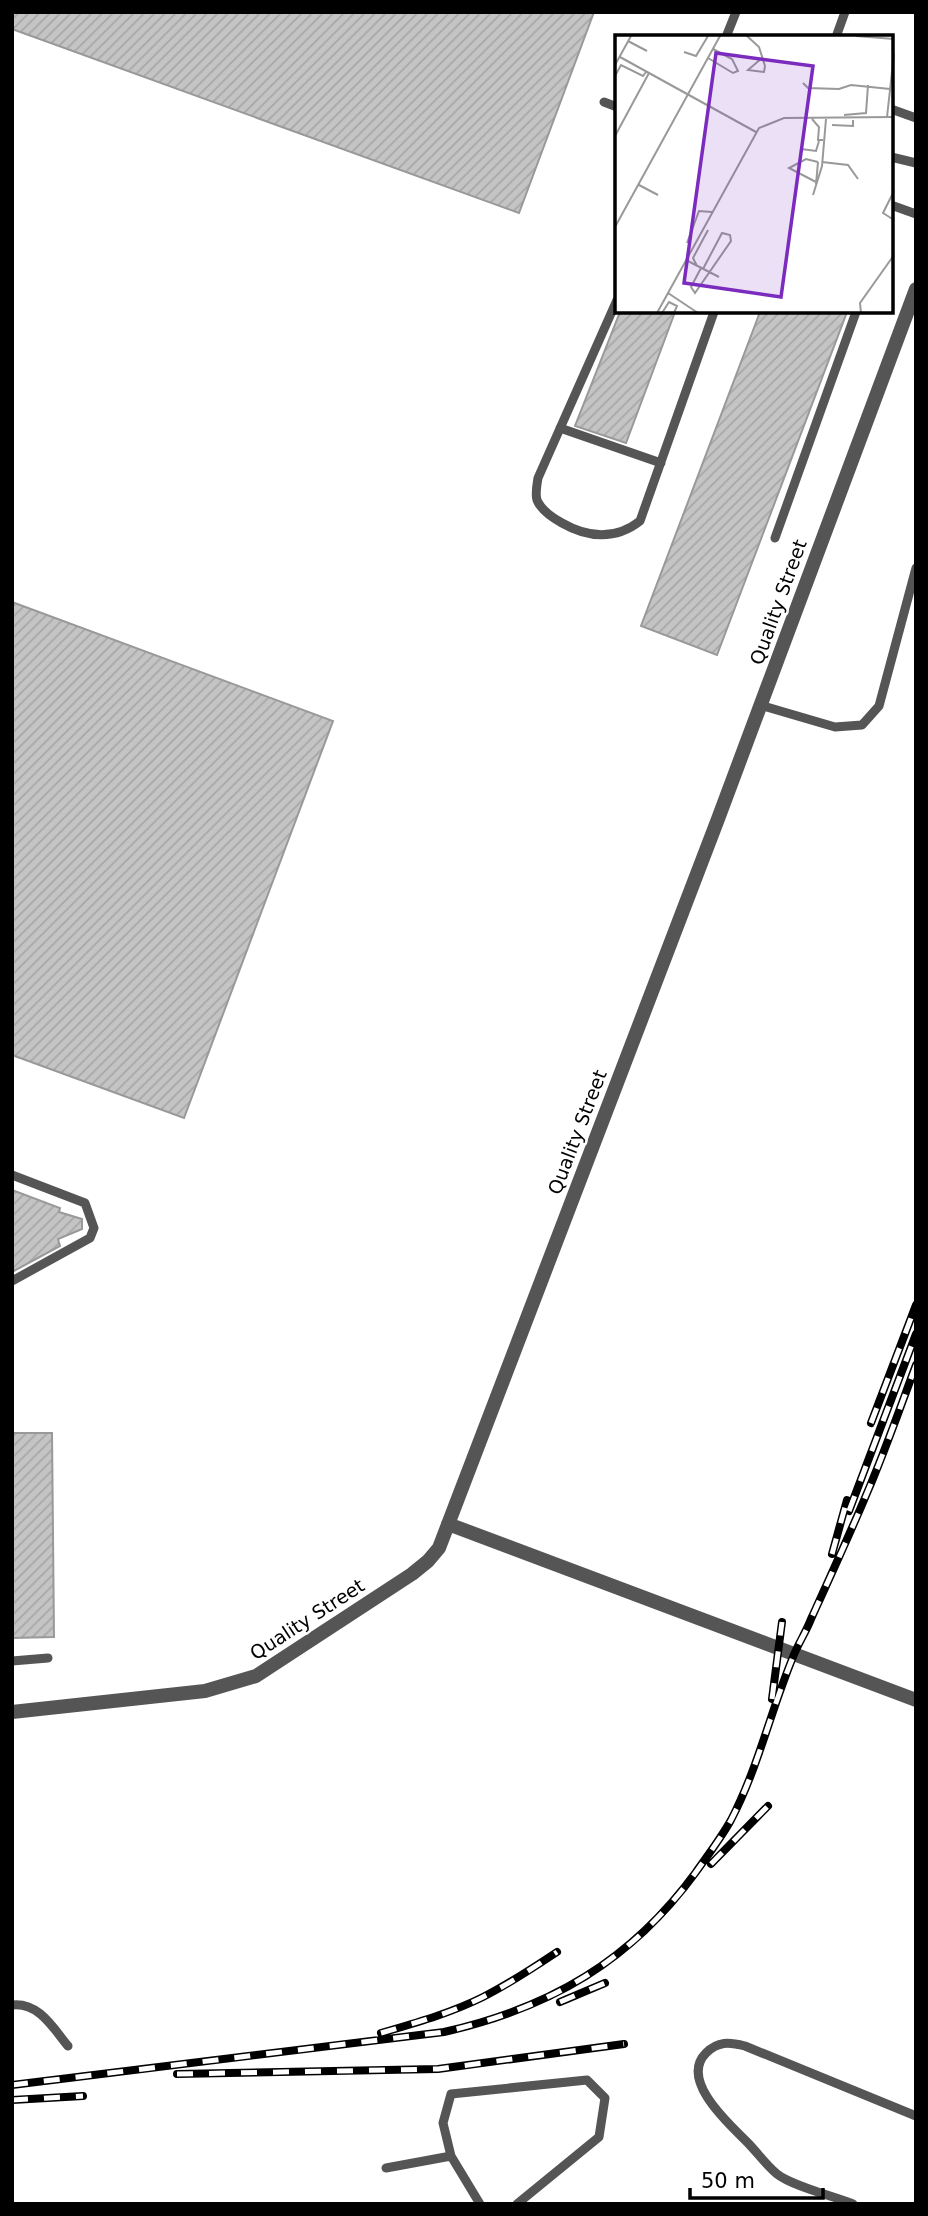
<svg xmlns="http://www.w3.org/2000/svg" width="928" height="2216" font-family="'DejaVu Sans',sans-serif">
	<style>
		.building { fill: url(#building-hatch); stroke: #999; stroke-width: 2 }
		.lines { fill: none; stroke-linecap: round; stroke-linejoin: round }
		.service { stroke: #555; stroke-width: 9 }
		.minor { stroke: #555; stroke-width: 14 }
		.rail-casing { stroke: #000; stroke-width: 8 }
		.rail { stroke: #fff; stroke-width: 5; stroke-dasharray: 16; stroke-linecap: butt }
		.labels { text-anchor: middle; stroke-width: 5; stroke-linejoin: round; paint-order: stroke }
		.street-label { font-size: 19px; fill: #000; stroke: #fff }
		.inset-road { fill: none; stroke: #999; stroke-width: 2 }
		.view { fill: #7b2cbf; fill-opacity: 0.15; stroke: #7b2cbf; stroke-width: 3.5 }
		.inset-edge { fill: none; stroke: #000; stroke-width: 3.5 }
	</style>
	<defs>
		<pattern id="building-hatch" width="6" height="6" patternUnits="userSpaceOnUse" patternTransform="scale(1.75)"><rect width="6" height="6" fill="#c4c4c4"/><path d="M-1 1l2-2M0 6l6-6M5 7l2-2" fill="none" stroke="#a7a7a7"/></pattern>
	</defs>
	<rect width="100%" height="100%" fill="#fff"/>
	<path class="building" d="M12 12H594L519 213 12 29Z
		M620 312H675L626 443 575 426Z
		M760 312H847L717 655 641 626Z
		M12 602 333 721 184 1118 12 1055Z
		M12 1190 60 1208 59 1212 82 1219V1229L58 1239 60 1246 12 1272Z
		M12 1433H52L54 1637 12 1638Z"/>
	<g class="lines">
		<path class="service" d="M726 37 736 12
			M836 37 845 12
			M604 102 617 107
			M891 109 916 118
			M891 157 916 163
			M891 205 916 214
			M617 300 538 478C537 484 535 494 537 500 541 510 553 518 562 523 588 538 616 540 640 521L714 312
			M560 428 661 463
			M775 538 856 312
			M760 705 835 727 862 725 879 706 916 568
			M12 1175 85 1203 94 1228 90 1238 12 1281
			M12 1661 48 1658
			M12 2005C39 2002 53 2028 68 2046
			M386 2168 451 2156
			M480 2204 451 2156 443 2123 451 2094 587 2080 605 2098 599 2137 517 2204
			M853 2204C833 2196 792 2186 777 2174 766 2165 757 2152 747 2142 729 2124 679 2080 706 2053 718 2041 729 2042 745 2046L916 2116"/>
		<path class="minor" d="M448 1524 916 1700
			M12 1712 205 1691 256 1676 412 1574 428 1561 439 1548 718 819 916 289"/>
		<defs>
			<path id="rail" d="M871 1423 916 1305
				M849 1511 916 1334
				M832 1554 847 1500
				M772 1699 782 1622
				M711 1864 768 1806
				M560 2002 605 1983
				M381 2033C415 2023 451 2013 483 1997 509 1984 533 1968 557 1952
				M177 2074 438 2069 624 2044
				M12 2085 444 2032C550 2008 631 1961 696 1872 708 1855 721 1838 731 1820 758 1768 771 1710 793 1657 798 1644 806 1632 811 1619 830 1577 849 1536 867 1493 885 1451 900 1408 916 1365
				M12 2100 83 2096"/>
		</defs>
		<use href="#rail" class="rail-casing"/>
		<use href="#rail" class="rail"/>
	</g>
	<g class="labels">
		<g class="street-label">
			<text transform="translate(778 602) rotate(-70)" y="7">Quality Street</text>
			<text transform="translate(577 1132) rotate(-69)" y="7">Quality Street</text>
			<text transform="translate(307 1619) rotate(-33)" y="7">Quality Street</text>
		</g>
	</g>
	<g transform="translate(615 35)">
		<rect width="278" height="278" fill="#fff"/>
		<path class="inset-road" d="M132 1 144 12 150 31M241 1 279 4M13 6 32 16M69 17 81 21 93 1M5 22 141 97M93 23 118 38 123 36 117 24 98 14M147 23 133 35 149 37 150 31M0 30 16 1M0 41 6 30 28 41 31 37M188 48 193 53 224 54 236 50 275 54M229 80 251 78 253 50M272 82 279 19M197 84 204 92 203 105H208M217 90 238 91V85M0 101 34 38M186 114 201 116 204 106M207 127 233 130 243 144M201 147 174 133 191 124 203 127M201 149 203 127M24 150 43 160M279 156 268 178 279 185M198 160 207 131 211 84M0 192 105 1M72 208 84 176 97 177M71 225 104 242M82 231 78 223 93 195M86 233 76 252 80 258 116 206 115 200 107 198 88 234M53 258 83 278M42 278 144 93 169 83 279 82M47 278 54 267 62 271 59 278M246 278 245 268 279 220"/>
		<path class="view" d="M101 18 198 31 166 262 69 248Z"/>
		<rect width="278" height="278" class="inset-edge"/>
	</g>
	<rect width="928" height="2216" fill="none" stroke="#000000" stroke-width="28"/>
	<path d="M690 2188v10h133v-10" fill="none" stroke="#000000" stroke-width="3.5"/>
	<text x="701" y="2188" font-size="21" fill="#000000" stroke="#ffffff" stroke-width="5" paint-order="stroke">50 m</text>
</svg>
